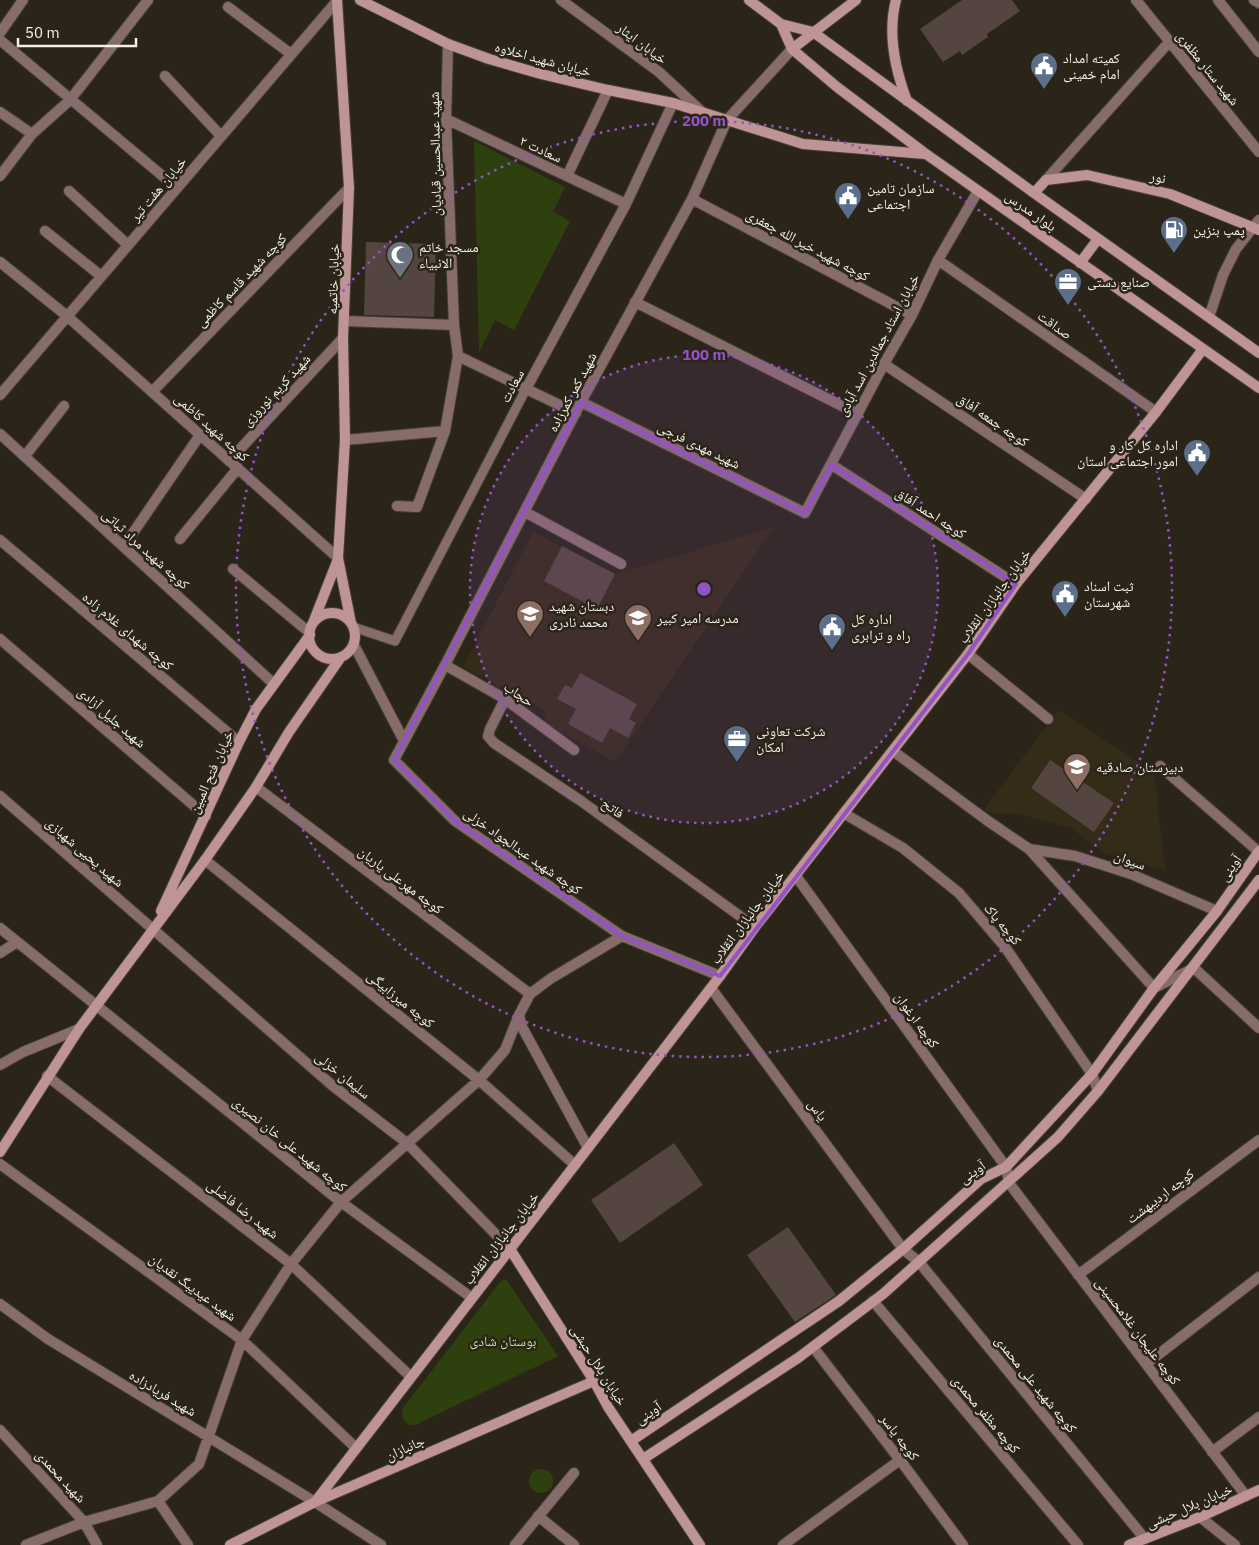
<svg xmlns="http://www.w3.org/2000/svg" width="1259" height="1545" font-family="'IBM Plex Sans','Noto Naskh Arabic',sans-serif">
	<style>
		.built { fill: #352b19 }
		.green { fill: #2f400f }
		.building { fill: #554540 }
		.lines { fill: none; stroke-linecap: round; stroke-linejoin: round }
		.lane-casing { stroke: #474136; stroke-width: 11 }
		.street-casing { stroke: #474136; stroke-width: 12 }
		.secondary-casing { stroke: #474136; stroke-width: 12 }
		.lane { stroke: #876c6c; stroke-width: 9 }
		.street { stroke: #876c6c; stroke-width: 10 }
		.secondary { stroke: #bf9494; stroke-width: 10 }
		.marked { fill: none; stroke: #9353c7; stroke-width: 4; stroke-linejoin: round }
		.ring { fill: none; stroke: #9353c7; stroke-width: 2.5; stroke-dasharray: 2.5 5 }
		.labels { text-anchor: middle; stroke-width: 5; stroke-linejoin: round; paint-order: stroke }
		.street-label { font-size: 14px; fill: #f4f0e8; stroke: #2b2519 }
		.poi-label { font-size: 14px; fill: #f4f0e8; stroke: #2b2519; text-anchor: start }
		.park-label { font-size: 14px; fill: #c0e093; stroke: #2b2519 }
		.centre { fill: #9353c7; stroke: #2b2519; stroke-width: 2.5 }
		.ring-label { font-size: 15px; text-anchor: middle; font-weight: bold; fill: #9353c7; stroke: #2b2519; stroke-width: 5; stroke-linejoin: round; paint-order: stroke }
	</style>
	<rect width="100%" height="100%" fill="#2b2519"/>
	<path class="built" d="M774 527 615 762 545 723V710L463 667 533 532 615 574Z
		M1059 710 1154 772 1165 870 1104 853 1071 828 1015 813 993 814 984 809Z"/>
	<path class="green" d="M474 141 565 187 553 212 570 221 514 330 495 320 479 352Z
		M506 1279 558 1356 415 1425H409C403 1420 401 1416 403 1408L501 1281Z
		M529 1481a12 12 0 1 1 24 0a12 12 0 1 1-24 0Z"/>
	<path class="building" d="M962 0H1012L1020 11 987 34 988 37 962 55 960 51 943 62 920 29Z
		M366 242 436 244 434 317 364 315Z
		M562 546 615 574 597 609 544 581Z
		M580 673 637 704 629 719 636 723 628 738 610 728 602 743 568 724 576 709 557 699 565 685 572 688Z
		M1050 760 1114 803 1094 832 1031 788Z
		M674 1143 703 1185 620 1243 591 1200Z
		M788 1227 836 1295 795 1322 747 1255Z"/>
	<g class="lines">
		<defs>
			<path id="lane" d="M353 627 395 641 526 389"/>
			<path id="street" d="M561 0 659 72 703 113
				M1136 0 1259 152
				M1218 0 1259 52
				M1254 0 1259 3
				M228 7 291 54
				M0 33 23 0
				M0 40 177 188
				M165 76 221 136
				M0 112 32 134
				M446 119 626 204
				M0 176 32 134 70 100 148 0
				M567 176 608 90
				M1046 180 1170 41
				M69 191 128 245
				M692 199 912 315
				M45 231 101 276
				M938 260 1156 412
				M0 262 67 316 338 558
				M635 302 858 414
				M1209 317 1223 275 1236 249 1259 220
				M345 321 454 325
				M458 356 576 413
				M884 364 1086 499
				M526 389 626 204 673 103
				M152 392 349 188
				M0 395 337 1
				M581 402 805 513 884 364 912 315 938 260 978 191
				M0 434 274 684
				M345 440 445 431
				M25 456 64 406
				M229 461 343 338
				M832 465 1016 584
				M397 506 417 507 445 431 458 356 454 325 446 119 448 44
				M525 512 621 564
				M180 539 238 468
				M0 540 239 742
				M124 546 200 435
				M233 569 310 633
				M0 639 206 816
				M354 645 404 741
				M968 654 1048 719
				M445 665 505 699 574 750
				M505 699 490 729 488 736 494 743 581 801 755 927
				M893 751 988 821 1029 849 1154 988 1194 968 1259 1028
				M1160 766 1259 852
				M256 787 530 994
				M0 796 333 1086 407 1143 510 1249
				M845 814 903 848 959 893 1005 947 1092 1074 1098 1091
				M1029 849 1075 856 1131 874 1217 911
				M205 860 479 1080 575 1165
				M796 876 1006 1167 1009 1183 1246 1496
				M0 928 341 1202 472 1298
				M622 936 455 821 394 760 445 665 581 402 692 199 727 120 792 49
				M0 953 17 942
				M711 988 903 1249 919 1262 1145 1539
				M0 1065 23 1052 79 1029
				M47 1076 291 1264 411 1377
				M588 1148 522 1027 519 1015 530 994 550 979 622 936 720 976
				M0 1164 242 1340 356 1448
				M1078 1275 1259 1140
				M873 1301 1078 1545
				M0 1304 48 1339 315 1502 381 1545
				M813 1347 900 1460 963 1545
				M1146 1364 1259 1277
				M0 1430 84 1522 97 1545
				M1212 1452 1259 1417
				M158 1501 199 1464 242 1340 291 1264 341 1202 479 1080 505 1050 519 1015
				M538 1516 574 1545
				M1200 1517 1235 1545
				M26 1545 84 1522 158 1501 188 1545
				M515 1545 574 1473
				M783 1545 900 1460"/>
			<path id="secondary" d="M337 0 349 188 343 338 345 440 338 558 351 623
				M360 0 448 44 489 59 541 74 608 90 673 103 803 144 925 154
				M749 0 781 24 813 32 1034 193 1259 353
				M896 0C887 34 895 69 907 101
				M781 24 792 49 837 87 926 154 1259 388
				M792 49 856 0
				M1034 193 1046 180 1087 175 1170 194 1259 230
				M1080 263 1098 239
				M309 636a23 23 0 1 1 46 0a23 23 0 1 1-46 0Z
				M313 623 338 559
				M161 911 239 742 256 709 310 635
				M0 1152 79 1029 205 860 256 787 289 732 341 657
				M510 1249 594 1381 608 1407 700 1545
				M631 1441 839 1301 903 1249 981 1179 1006 1167 1092 1074 1154 988 1217 911 1259 851
				M643 1459 798 1358 883 1294 1058 1137 1098 1091 1259 880
				M315 1502 588 1148 720 976 755 927 968 654 1016 584 1156 412 1203 349
				M230 1545 315 1502 594 1381
				M1129 1545 1200 1517 1259 1490"/>
		</defs>
		<use href="#lane" class="lane-casing"/>
		<use href="#street" class="street-casing"/>
		<use href="#secondary" class="secondary-casing"/>
		<use href="#lane" class="lane"/>
		<use href="#street" class="street"/>
		<use href="#secondary" class="secondary"/>
	</g>
	<path class="marked" d="M581 402 805 513 832 465 1016 584 968 654 720 976 622 936 455 821 394 760Z"/>
	<circle cx="704" cy="589" r="234" fill="#9353c7" fill-opacity=".12"/>
	<g class="ring">
		<circle cx="704" cy="589" r="234"/>
		<circle cx="704" cy="589" r="468"/>
	</g>
	<defs>
		<symbol id="civic-pin" viewBox="-11 -11 22 30"><path d="M0 17L-7.5 6A9.5 9.5 0 1 1 7.5 6Z" fill="#5c6f8a" stroke="#2b2519"/><path d="M-.6-6.5H3V-4.5H.6V-3L4-1V1h2V6H-6V1h2V-1L-.6-3ZM-1.2 2.5V6h2.4V2.5Z" fill="#fff"/></symbol>
		<symbol id="fuel-pin" viewBox="-11 -11 22 30"><path d="M0 17L-7.5 6A9.5 9.5 0 1 1 7.5 6Z" fill="#5c6f8a" stroke="#2b2519"/><path d="M-5.5-6h7V0h2V4h1.3V-2.5L3-4.5l.8-.8L6-3V5H2.5V1h-1V6h-7ZM-4.2-4.7v3.2H.2V-4.7Z" fill="#fff"/></symbol>
		<symbol id="mosque-pin" viewBox="-11 -11 22 30"><path d="M0 17L-7.5 6A9.5 9.5 0 1 1 7.5 6Z" fill="#6b7280" stroke="#2b2519"/><path d="M3.5-4.9A6 6 0 1 0 3.5 4.9A5 5 0 1 1 3.5-4.9Z" fill="#fff"/></symbol>
		<symbol id="office-pin" viewBox="-11 -11 22 30"><path d="M0 17L-7.5 6A9.5 9.5 0 1 1 7.5 6Z" fill="#5c6f8a" stroke="#2b2519"/><path d="M-6-3h4V-5.5h4V-3h4V5H-6ZM-1-4.5V-3h2v-1.5ZM-6 0V1H6V0Z" fill="#fff"/></symbol>
		<symbol id="school-pin" viewBox="-11 -11 22 30"><path d="M0 17L-7.5 6A9.5 9.5 0 1 1 7.5 6Z" fill="#8d6e63" stroke="#2b2519"/><path d="M0-5L7-2L0 1L-7-2ZM-4 1L0 2.5L4 1V4Q0 6-4 4Z" fill="#fff"/></symbol>
	</defs>
	<g fill-rule="evenodd">
		<use href="#civic-pin" x="1028" y="50" width="32" height="43"/>
		<use href="#civic-pin" x="832" y="180" width="32" height="43"/>
		<use href="#fuel-pin" x="1158" y="214" width="32" height="43"/>
		<use href="#mosque-pin" x="384" y="239" width="32" height="43"/>
		<use href="#office-pin" x="1052" y="266" width="32" height="43"/>
		<use href="#civic-pin" x="1181" y="437" width="32" height="43"/>
		<use href="#civic-pin" x="1049" y="578" width="32" height="43"/>
		<use href="#school-pin" x="514" y="598" width="32" height="43"/>
		<use href="#school-pin" x="622" y="602" width="32" height="43"/>
		<use href="#civic-pin" x="816" y="611" width="32" height="43"/>
		<use href="#office-pin" x="721" y="723" width="32" height="43"/>
		<use href="#school-pin" x="1061" y="751" width="32" height="43"/>
	</g>
	<g class="labels">
		<g class="street-label">
			<text transform="translate(642 43) rotate(37)" y="5">خیابان ایثار</text>
			<text transform="translate(543 59) rotate(15)" y="5">خیابان شهید اخلاوه</text>
			<text transform="translate(1208 68) rotate(51)" y="5">شهید ستار مظفری</text>
			<text transform="translate(541 149) rotate(25)" y="5">سعادت ۲</text>
			<text transform="translate(435 154) rotate(-91)" y="5">شهید عبدالحسین قبادیان</text>
			<text transform="translate(1158 177) rotate(12)" y="5">نور</text>
			<text transform="translate(158 189) rotate(-50)" y="5">خیابان هفت تیر</text>
			<text transform="translate(1031 211) rotate(35)" y="5">بلوار مدرس</text>
			<text transform="translate(808 245) rotate(28)" y="5">کوچه شهید خیر الله جعفری</text>
			<text transform="translate(333 279) rotate(-88)" y="5">خیابان خاتمیه</text>
			<text transform="translate(241 280) rotate(-46)" y="5">کوچه شهید قاسم کاظمی</text>
			<text transform="translate(1055 325) rotate(35)" y="5">صداقت</text>
			<text transform="translate(878 345) rotate(-62)" y="5">خیابان استاد جمالدین اسد آبادی</text>
			<text transform="translate(512 386) rotate(-62)" y="5">سعادت</text>
			<text transform="translate(276 390) rotate(-47)" y="5">شهید کریم نوروزی</text>
			<text transform="translate(572 392) rotate(-62)" y="5">شهید کمر کمرزاده</text>
			<text transform="translate(993 420) rotate(34)" y="5">کوچه جمعه آفاق</text>
			<text transform="translate(212 427) rotate(42)" y="5">کوچه شهید کاظمی</text>
			<text transform="translate(699 445) rotate(26)" y="5">شهید مهدی فرجی</text>
			<text transform="translate(931 513) rotate(33)" y="5">کوچه احمد آفاق</text>
			<text transform="translate(146 549) rotate(42)" y="5">کوچه شهید مراد ثباتی</text>
			<text transform="translate(994 596) rotate(-54)" y="5">خیابان جانبازان انقلاب</text>
			<text transform="translate(128 631) rotate(40)" y="5">کوچه شهدای غلام زاده</text>
			<text transform="translate(519 694) rotate(34)" y="5">حجاب</text>
			<text transform="translate(112 717) rotate(41)" y="5">شهید جلیل آزادی</text>
			<text transform="translate(211 772) rotate(-66)" y="5">خیابان فتح المبین</text>
			<text transform="translate(613 808) rotate(36)" y="5">فاتح</text>
			<text transform="translate(523 851) rotate(35)" y="5">کوچه شهید عبدالجواد خزلی</text>
			<text transform="translate(85 852) rotate(41)" y="5">شهید یحیی شهبازی</text>
			<text transform="translate(1130 860) rotate(20)" y="5">سیوان</text>
			<text transform="translate(1230 868) rotate(-55)" y="5">آوینی</text>
			<text transform="translate(401 880) rotate(37)" y="5">کوچه مهرعلی یاریان</text>
			<text transform="translate(747 917) rotate(-53)" y="5">خیابان جانبازان انقلاب</text>
			<text transform="translate(1003 924) rotate(50)" y="5">کوچه پاک</text>
			<text transform="translate(401 999) rotate(39)" y="5">کوچه میرزابیگی</text>
			<text transform="translate(917 1020) rotate(54)" y="5">کوچه ارغوان</text>
			<text transform="translate(343 1075) rotate(39)" y="5">سلیمان خزلی</text>
			<text transform="translate(818 1110) rotate(54)" y="5">یاس</text>
			<text transform="translate(290 1144) rotate(39)" y="5">کوچه شهید علی خان نصیری</text>
			<text transform="translate(972 1172) rotate(-35)" y="5">آوینی</text>
			<text transform="translate(1160 1196) rotate(-37)" y="5">کوچه اردیبهشت</text>
			<text transform="translate(243 1209) rotate(38)" y="5">شهید رضا فاضلی</text>
			<text transform="translate(501 1238) rotate(-52)" y="5">خیابان جانبازان انقلاب</text>
			<text transform="translate(193 1287) rotate(36)" y="5">شهید عیدیبگ نقدیان</text>
			<text transform="translate(1138 1331) rotate(53)" y="5">کوچه علیجان غلامحسینی</text>
			<text transform="translate(599 1365) rotate(58)" y="5">خیابان بلال حبشی</text>
			<text transform="translate(1036 1384) rotate(51)" y="5">کوچه شهید علی محمدی</text>
			<text transform="translate(163 1393) rotate(31)" y="5">شهید فریادزاده</text>
			<text transform="translate(648 1413) rotate(-34)" y="5">آوینی</text>
			<text transform="translate(986 1414) rotate(50)" y="5">کوچه مظفر محمدی</text>
			<text transform="translate(900 1437) rotate(53)" y="5">کوچه یاسر</text>
			<text transform="translate(405 1448) rotate(-24)" y="5">جانبازان</text>
			<text transform="translate(61 1476) rotate(47)" y="5">شهید محمدی</text>
			<text transform="translate(1189 1506) rotate(-23)" y="5">خیابان بلال حبشی</text>
		</g>
		<g class="poi-label">
			<text x="1063" y="63">کمیته امداد<tspan x="1063" dy="16">امام خمینی</tspan></text>
			<text x="867" y="193">سازمان تامین<tspan x="867" dy="16">اجتماعی</tspan></text>
			<text x="1193" y="235">پمپ بنزین</text>
			<text x="419" y="252">مسجد خاتم<tspan x="419" dy="16">الانبیاء</tspan></text>
			<text x="1087" y="287">صنایع دستی</text>
			<text x="1178" y="450" text-anchor="end">اداره کل کار و<tspan x="1178" dy="16">امور اجتماعی استان</tspan></text>
			<text x="1084" y="591">ثبت اسناد<tspan x="1084" dy="16">شهرستان</tspan></text>
			<text x="549" y="611">دبستان شهید<tspan x="549" dy="16">محمد نادری</tspan></text>
			<text x="657" y="623">مدرسه امیر کبیر</text>
			<text x="851" y="624">اداره کل<tspan x="851" dy="16">راه و ترابری</tspan></text>
			<text x="756" y="736">شرکت تعاونی<tspan x="756" dy="16">امکان</tspan></text>
			<text x="1096" y="772">دبیرستان صادقیه</text>
		</g>
		<g class="park-label">
			<text x="503" y="1346">بوستان شادی</text>
		</g>
	</g>
	<circle cx="704" cy="589" r="8" class="centre"/>
	<g class="ring-label">
		<text x="704" y="126">200 m</text>
		<text x="704" y="360">100 m</text>
	</g>
	<path d="M18 38v8h118v-8" fill="none" stroke="#f4f0e8" stroke-width="2.5"/>
	<text x="25" y="38" font-size="15" fill="#f4f0e8" stroke="#2b2519" stroke-width="4" paint-order="stroke">50 m</text>
</svg>
